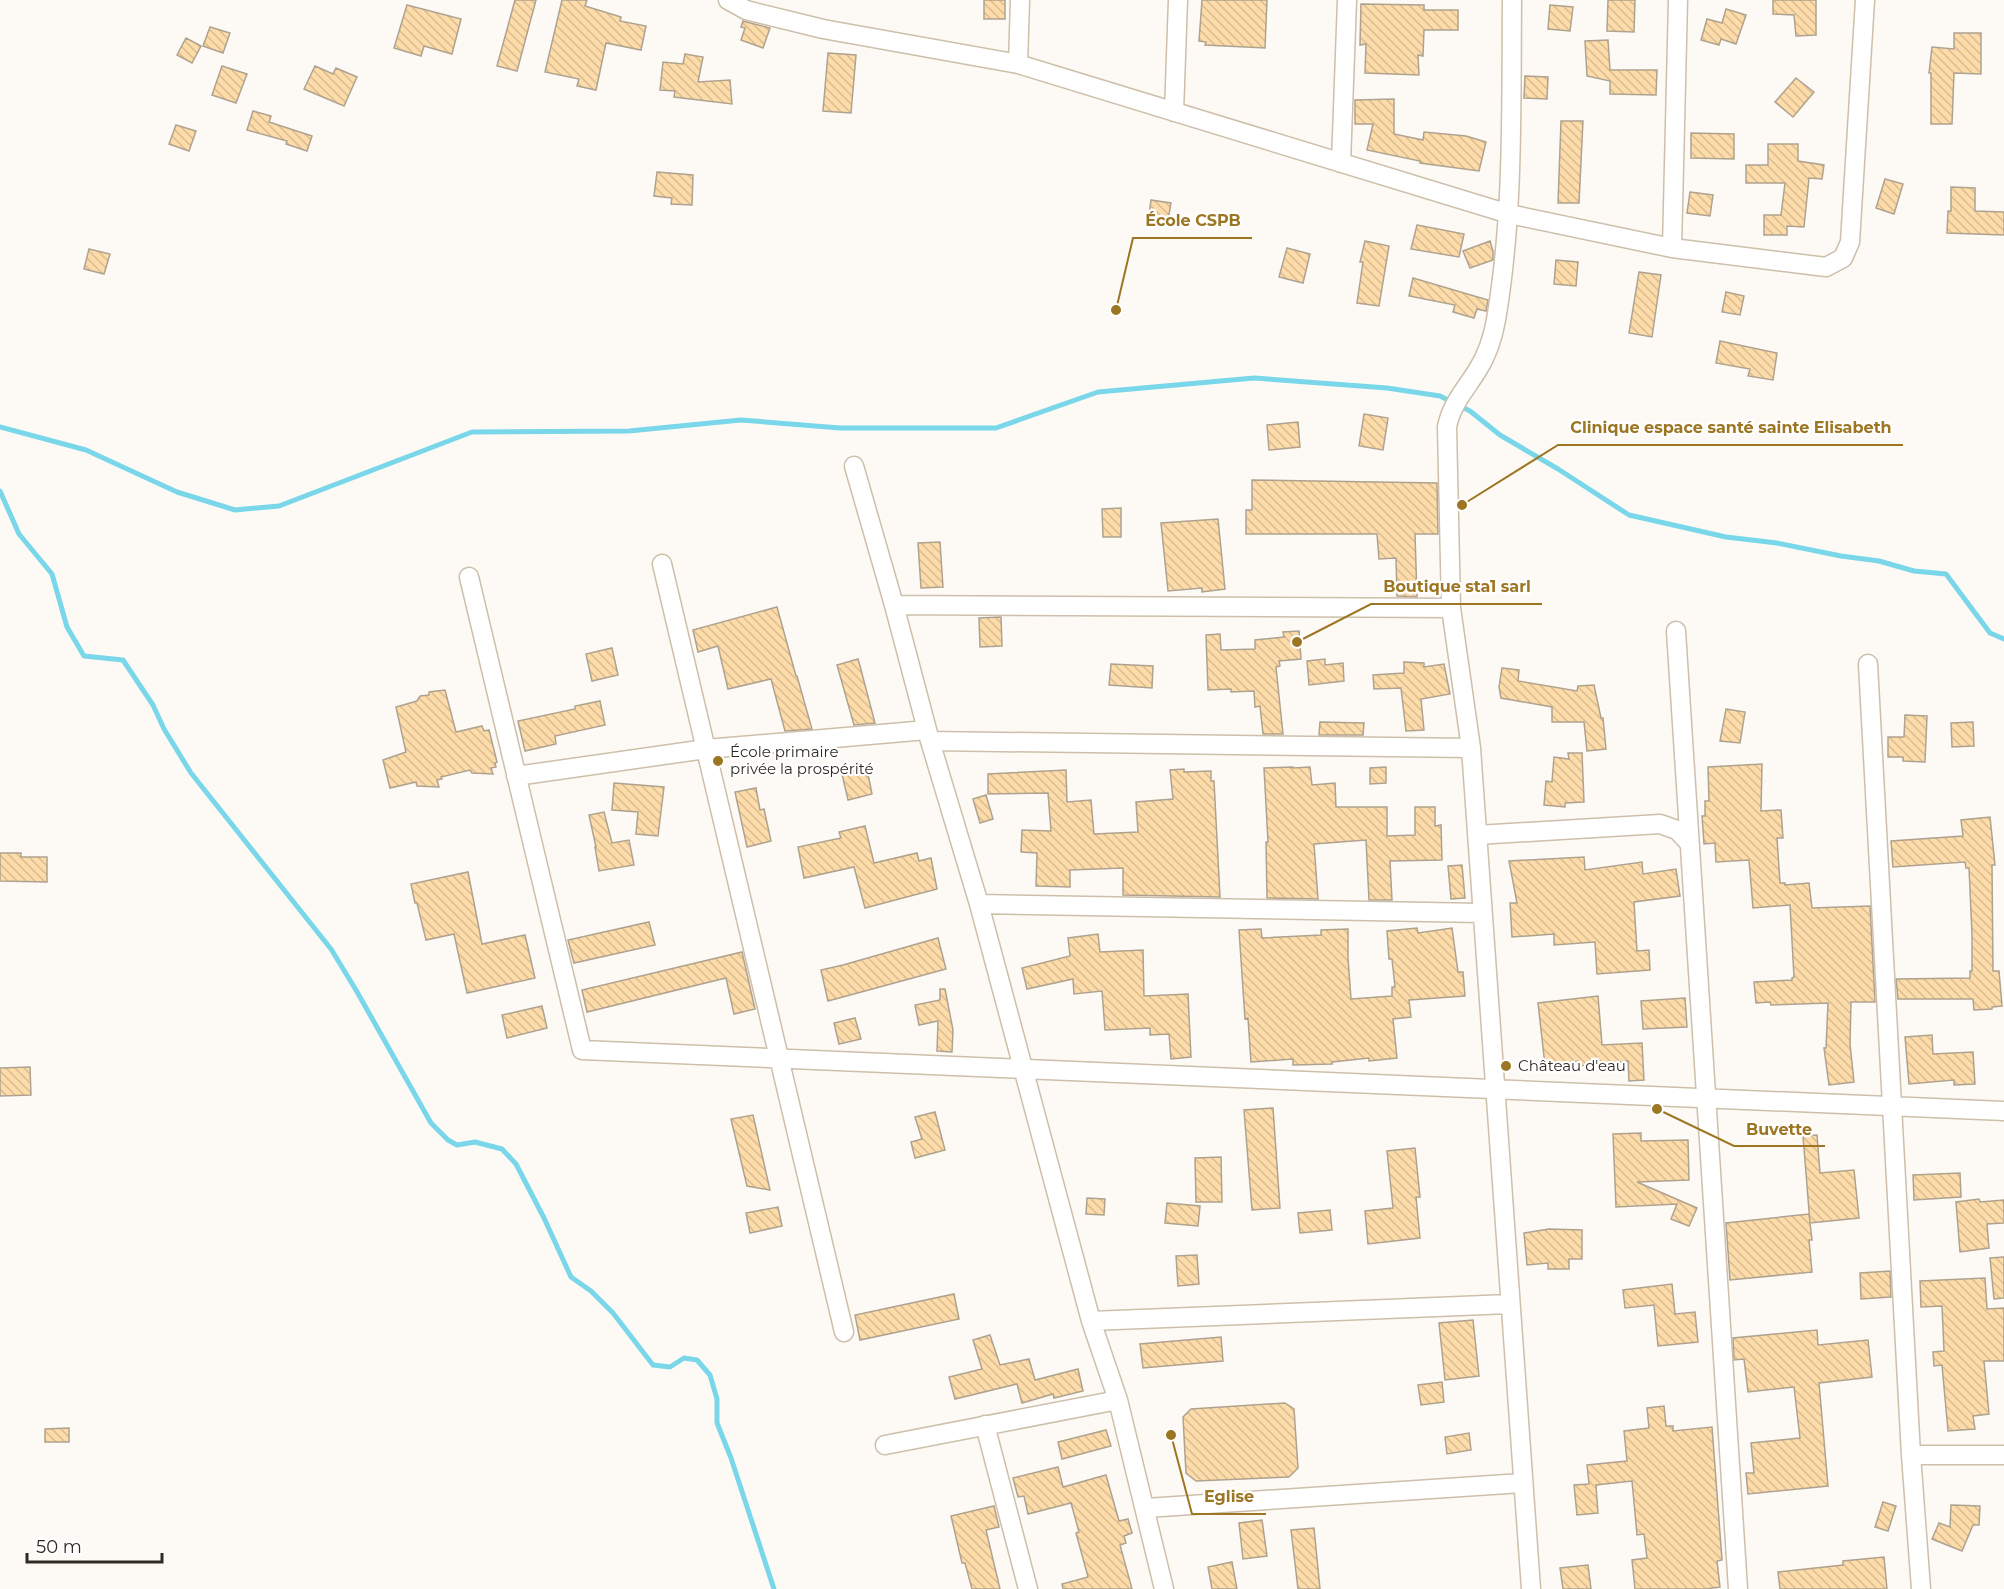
<svg xmlns="http://www.w3.org/2000/svg" width="2004" height="1589" font-family="Montserrat,sans-serif">
	<style>
		.lines { fill: none; stroke-linecap: round; stroke-linejoin: round }
		.stream { stroke: #7ad7ea; stroke-width: 5 }
		.building { fill: url(#building-back-hatch); stroke: #afa28e; stroke-width: 1.5 }
		.minor-casing { stroke: #cdbfaa; stroke-width: 21 }
		.minor { stroke: #fff; stroke-width: 18 }
		.poi-dot { fill: #9c7622; stroke: #fff; stroke-width: 2 }
		.labels { text-anchor: middle; stroke-width: 4.5; stroke-linejoin: round; paint-order: stroke }
		.poi-label { font-size: 15px; fill: #302a22; stroke: #fff; text-anchor: start }
		.leader { fill: none; stroke: #9c7622; stroke-width: 2 }
		.callout-dot { fill: #9c7622; stroke: #fff; stroke-width: 2 }
		.callout-label { font-size: 16px; text-anchor: middle; font-weight: bold; fill: #9c7622; stroke: #fff; stroke-width: 4.5; stroke-linejoin: round; paint-order: stroke }
	</style>
	<defs>
		<pattern id="building-back-hatch" width="6" height="6" patternUnits="userSpaceOnUse" patternTransform="scale(1.5)"><rect width="6" height="6" fill="#fddcaa"/><path d="M-1 5l2 2M0 0l6 6M5-1l2 2" fill="none" stroke="#d9bd92"/></pattern>
	</defs>
	<rect width="100%" height="100%" fill="#fdfaf6"/>
	<g class="lines">
		<path class="stream" d="M0 427 86 450 177 492 235 510 279 506 472 432 629 431 741 420 840 428H996L1098 392 1254 378 1387 388 1440 396 1470 411 1500 435 1558 469 1629 515 1726 537 1777 543 1841 556 1879 561 1914 571 1946 574 1990 633 2004 639
			M0 491 19 534 52 574 67 627 84 656 123 660 153 705 164 729 191 773 331 949 356 990 431 1123 448 1140 457 1145 475 1142 502 1149 516 1164 544 1218 571 1277 591 1291 613 1313 653 1365 670 1367 684 1358 697 1360 710 1375 717 1399V1423L731 1458 774 1589"/>
	</g>
	<path class="building" d="M515 0H536L517 71 497 66Z
		M562 0H587L585 6 621 17 620 21 646 26 641 50 606 43 596 90 577 86 579 79 545 72Z
		M984 0H1005V19H984Z
		M1202 0H1267L1265 48 1205 45 1206 42 1199 41Z
		M1608 0H1635L1634 32 1607 31Z
		M1773 0H1816V35L1796 36 1794 15 1773 14Z
		M1361 4 1424 5V10H1458V30H1424L1423 56 1418 55 1419 75 1365 73 1366 44 1360 45Z
		M407 5 461 19 452 54 424 46 421 56 394 48Z
		M1550 5 1573 7 1570 31 1548 29Z
		M1726 9 1746 15 1736 44 1721 39 1719 45 1701 40 1707 19 1722 23Z
		M743 21 770 28 763 48 741 40 745 28 741 27Z
		M210 27 230 33 223 53 203 46Z
		M1954 33H1981V74L1954 73 1952 124H1931V73H1929L1932 47 1954 49Z
		M186 38 201 46 192 63 177 55Z
		M1608 40 1610 70H1657L1656 95 1610 94V81L1587 76 1585 41Z
		M828 53 856 55 851 113 823 111Z
		M685 54 703 57 698 82 730 80 732 104 674 97 675 91 660 90 663 62 683 64Z
		M222 66 247 74 236 103 212 95Z
		M315 66 333 74 336 68 357 77 344 106 304 89Z
		M1525 76 1548 77 1547 99 1524 98Z
		M1796 78 1814 92 1793 117 1775 102Z
		M1394 99V134L1423 140 1424 132 1466 136 1486 142 1479 171 1420 163V161L1367 150 1373 124H1355V100Z
		M253 111 271 116 269 122 312 136 307 151 286 144 287 141 247 130Z
		M1561 121H1583L1579 203H1558Z
		M176 125 196 131 189 151 169 144Z
		M1691 133 1734 134V159L1691 158Z
		M1768 144H1798V161L1824 165 1822 179 1809 178 1804 227 1787 226V235H1764V215H1781L1785 183H1746V165H1768Z
		M657 172 693 175 692 205 671 204 672 198 654 196Z
		M1885 179 1903 184 1894 214 1876 208Z
		M1951 187 1975 188V211L2004 212V235L1947 233 1948 211H1951Z
		M1690 192 1713 195 1710 216 1687 213Z
		M1151 200 1171 203 1167 226 1148 223Z
		M1417 225 1464 234 1459 257 1411 249Z
		M1365 241 1389 246 1379 306 1357 303 1363 262H1360Z
		M1490 241 1493 251V260L1470 268 1463 251Z
		M1287 248 1310 254 1303 283 1279 277Z
		M89 249 110 254 104 274 84 269Z
		M1556 260 1578 262 1576 286 1554 284Z
		M1639 272 1661 275 1652 337 1629 333Z
		M1413 278 1488 300 1486 311 1477 309 1474 318 1453 312 1455 305 1409 296Z
		M1726 292 1744 296 1740 315 1722 312Z
		M1720 341 1777 353 1773 380 1748 376 1750 369 1716 363Z
		M1364 414 1388 418 1383 450 1359 446Z
		M1298 422 1300 447 1269 450 1267 425Z
		M1252 480 1437 483 1438 534H1415L1417 597 1397 596 1396 558 1379 559 1377 534H1246V510H1252Z
		M1121 508V537H1103L1102 509Z
		M1218 519 1225 589 1202 592V588L1168 591 1161 523Z
		M940 542 943 587 921 588 918 543Z
		M777 607 796 676H797L812 729 785 731 771 679 728 689 718 646 698 652 693 630Z
		M1001 617 1002 646 980 647 979 618Z
		M1299 631 1301 659 1279 661 1280 666 1276 667 1283 734H1263L1260 706 1255 707 1254 691 1231 692V689L1208 690 1206 635 1220 634 1221 650 1255 649V640L1284 637 1283 632Z
		M612 648 618 675 592 681 586 654Z
		M858 659 860 666 875 723 854 725 837 665Z
		M1325 659V665L1343 663 1344 681 1309 685 1307 661Z
		M1404 662 1424 663V667L1444 664 1450 694 1421 699 1424 730 1406 731 1401 688 1374 689 1373 675 1404 673Z
		M1111 664 1153 666 1152 688 1109 685Z
		M1502 668 1519 670 1518 681 1577 691 1578 686 1594 685 1601 718H1603L1606 749 1587 751 1584 722H1552V707L1501 698 1499 687Z
		M445 690 456 732 482 726 484 731 489 730 497 762 495 763 496 767 491 768 493 774 472 773 470 770 441 777 442 779 437 780 439 787 417 786 416 782 390 788 383 760 406 752 396 707 417 701 420 696 429 695V692Z
		M600 701 605 725 555 736 556 744 525 751 518 721 575 709V706Z
		M1726 709 1745 712 1740 743 1720 741Z
		M1905 715 1927 716 1925 762 1903 761V757H1888V737H1904Z
		M1320 722 1364 723 1363 735H1319Z
		M1973 722 1974 746 1952 747 1951 723Z
		M1568 753H1582L1584 802 1565 803V807L1544 805 1546 781 1552 782 1554 757 1569 759Z
		M1762 764 1761 811 1781 810 1783 838H1777L1780 883H1785V885L1809 883 1812 908 1870 906 1875 1002H1851L1850 1044 1854 1082 1829 1085 1824 1048H1826L1828 1003 1771 1005 1770 1002 1756 1003 1754 982 1792 980V978L1794 977 1790 905 1753 908 1749 860 1716 862 1715 843 1704 844 1702 816H1705V801H1709L1708 767Z
		M1293 767V768L1310 767 1312 785 1335 783 1336 807H1387V836L1415 835V807H1435V826L1441 825 1442 860 1390 861 1392 900H1369L1366 840 1314 844 1318 899 1267 898 1266 842H1268L1264 768Z
		M1386 767V783L1370 784V768Z
		M863 769 865 775 868 774 872 794 848 800 842 774Z
		M1184 769V772L1211 771V781H1214L1220 897 1123 895V868L1070 870V887L1036 886 1037 853 1021 852 1022 830 1051 831 1048 793 988 794V774L1066 770 1067 802 1091 800 1094 834 1138 832 1136 802 1173 799 1170 770Z
		M614 783 664 787 658 836 636 834 638 812 612 810Z
		M756 788 760 810 764 809 771 841 747 847 735 792Z
		M986 795 993 819 980 823 973 799Z
		M604 812 612 843 629 840 634 865 599 871 595 847H596L589 815Z
		M1990 817 1995 865H1992L1993 971H1999L2002 1006 1992 1007V1009L1974 1010 1973 999H1898L1896 979 1970 978V971H1972V934L1969 868H1966L1965 862 1893 867 1891 841 1963 836 1961 820Z
		M865 826 874 863 917 853 919 861 931 858 937 889 865 908 854 867 804 878 798 847 841 838 839 832Z
		M0 853H21V857H47V882L0 881Z
		M1584 857 1585 870 1642 862 1643 874 1676 869 1680 896 1634 902 1637 951 1649 950 1650 970 1597 974 1595 942 1554 945V934L1512 937 1510 903H1517L1509 861Z
		M1462 865 1465 898 1451 899 1448 866Z
		M468 872 482 944 525 935 535 978 467 993 454 934 426 940 417 903H415L411 884Z
		M649 922 655 945 574 963 568 940Z
		M1417 928 1418 933 1452 928 1458 972H1463L1465 996 1409 1000 1411 1017 1393 1019 1397 1058 1369 1061V1058L1332 1062V1064L1293 1065V1059L1251 1062 1248 1018 1245 1019 1239 930 1261 929 1262 938 1321 935V930L1348 929V958L1351 999 1392 996V987H1395L1392 959H1389L1387 931Z
		M1098 934 1100 952 1143 950 1144 996 1188 994 1191 1057 1171 1059 1169 1034 1150 1035V1028L1105 1030 1102 991 1074 994 1073 979 1027 989 1022 968 1070 956 1068 938Z
		M938 938 946 969 828 1001 821 970 843 965Z
		M742 952 755 1009 734 1014 726 978 587 1012 582 990Z
		M940 989H945L953 1030 952 1052 937 1051 938 1021 919 1025 915 1005 940 1000Z
		M1598 996 1602 1045 1642 1043 1644 1080 1629 1081 1628 1061 1579 1066V1061L1545 1065 1538 1003Z
		M1685 998 1687 1027 1643 1029 1641 1001Z
		M542 1006 547 1028 507 1038 502 1015Z
		M855 1018 861 1039 839 1044 834 1023Z
		M1932 1035 1933 1054 1973 1052 1975 1084 1954 1085V1080L1909 1084 1905 1037Z
		M30 1067 31 1095 0 1096V1068Z
		M1273 1108 1280 1208 1252 1210 1244 1110Z
		M935 1112 945 1150 915 1158 911 1142 922 1139 915 1117Z
		M753 1115 770 1190 747 1186 731 1119Z
		M1641 1133V1141L1688 1140 1689 1180 1637 1182 1697 1208 1689 1226 1671 1219 1677 1204 1616 1207 1613 1134Z
		M1817 1135 1820 1173 1854 1170 1859 1218 1810 1223 1803 1136Z
		M1415 1148 1420 1197H1416L1420 1238 1368 1244 1365 1211 1393 1208 1387 1151Z
		M1221 1157 1222 1202H1196L1195 1158Z
		M1960 1173 1961 1197 1914 1200 1913 1175Z
		M1087 1198 1105 1199 1104 1215 1086 1214Z
		M1979 1199 1980 1202 2004 1200V1223L1987 1224 1989 1248 1960 1252 1956 1202Z
		M1167 1203 1200 1206 1198 1226 1165 1223Z
		M778 1207 782 1226 750 1233 746 1213Z
		M1330 1210 1332 1230 1300 1233 1298 1213Z
		M1809 1214 1812 1240H1809L1812 1272 1730 1280 1726 1223Z
		M1549 1229 1582 1230V1259H1569V1269H1548V1263L1527 1265 1524 1233Z
		M1197 1255 1199 1284 1178 1286 1176 1256Z
		M2004 1257V1298L1994 1299 1990 1258Z
		M1890 1271 1891 1297 1861 1299 1860 1273Z
		M1985 1278 1987 1309 2004 1308V1361H1984L1989 1414 1973 1416 1975 1429 1948 1431 1942 1365 1934 1366 1933 1352 1944 1351 1942 1306 1921 1307 1920 1281Z
		M1672 1284 1675 1314 1695 1312 1698 1342 1658 1346 1654 1305 1625 1308 1623 1290Z
		M954 1294 959 1319 860 1340 855 1315Z
		M1473 1320 1479 1376 1445 1380 1439 1323Z
		M1817 1330 1818 1345 1868 1340 1872 1377 1819 1383 1828 1486 1748 1494 1746 1473H1754L1751 1443 1800 1438 1794 1387 1748 1392 1744 1359 1734 1360 1733 1338Z
		M990 1335 1000 1365 1029 1359 1035 1380 1078 1369 1083 1391 1054 1398 1053 1394 1022 1403 1017 1384 955 1399 949 1377 982 1369 973 1340Z
		M1221 1337 1223 1361 1143 1368 1140 1344Z
		M1442 1382 1444 1402 1421 1405 1418 1385Z
		M1285 1403 1294 1409 1298 1468 1289 1477 1196 1481 1186 1473 1183 1417 1191 1409Z
		M1664 1406 1666 1426H1673V1431L1712 1427 1722 1560 1717 1561 1720 1587 1705 1589H1635L1632 1560 1647 1558 1644 1534 1637 1535 1632 1481 1596 1485 1598 1513 1577 1515 1574 1485 1589 1484 1587 1465 1627 1461 1624 1431 1649 1428 1647 1408Z
		M69 1428V1442H45V1429Z
		M1106 1430 1111 1446 1062 1459 1058 1442Z
		M1469 1433 1471 1450 1447 1454 1445 1437Z
		M1058 1467 1063 1487 1106 1475 1119 1521 1128 1519 1132 1533 1124 1536 1126 1543 1120 1545 1132 1589H1063L1062 1584 1088 1577 1076 1533 1079 1532 1071 1503 1028 1514 1024 1496 1018 1497 1013 1478Z
		M1883 1502 1896 1506 1888 1531 1875 1527Z
		M1951 1505 1980 1506 1979 1525H1973L1962 1551 1932 1539 1939 1523 1950 1527Z
		M994 1506 999 1527 986 1530 1000 1589H972L965 1563H962L951 1516Z
		M1262 1520 1267 1556 1243 1559 1239 1523Z
		M1314 1528 1320 1589H1298L1291 1530Z
		M1884 1557 1887 1589H1780L1778 1572 1843 1565V1561Z
		M1232 1562 1237 1589H1212L1208 1567Z
		M1588 1565 1591 1589H1563L1560 1568Z"/>
	<g class="lines">
		<defs>
			<path id="minor" d="M728 0 746 10 823 29 1018 64 1509 214 1672 248 1826 267 1843 258 1850 242 1865 0
				M1512 0C1511 107 1514 214 1496 320 1493 337 1486 357 1477 371 1465 390 1451 405 1447 427L1451 608 1471 748 1531 1589
				M1018 64 1020 0
				M1174 112 1178 0
				M1341 163 1347 0
				M1672 248 1678 0
				M854 466 894 605 930 741 979 904 1091 1321 1118 1400 1164 1589
				M662 564 844 1332
				M469 577 582 1050 2004 1111
				M894 605 1451 608
				M1676 631 1738 1589
				M1868 664 1911 1455 1921 1589
				M930 741 1471 748
				M516 776 706 749 927 730
				M1477 835 1660 824 1677 830 1689 843
				M979 904 1482 913
				M1091 1321 1509 1304
				M985 1425 1028 1589
				M885 1445 1118 1400
				M1911 1455H2004
				M1146 1508 1522 1483"/>
		</defs>
		<use href="#minor" class="minor-casing"/>
		<use href="#minor" class="minor"/>
	</g>
	<g class="poi-dot">
		<circle cx="718" cy="761" r="6"/>
		<circle cx="1506" cy="1066" r="6"/>
	</g>
	<g class="labels">
		<g class="poi-label">
			<text x="730" y="757">École primaire<tspan x="730" dy="17">privée la prospérité</tspan></text>
			<text x="1518" y="1071">Château d'eau</text>
		</g>
	</g>
	<path class="leader" d="M1116 310L1133 238H1252M1462 505L1558 445H1903M1297 642L1371 604H1542M1657 1109L1734 1146H1825M1171 1435L1192 1514H1266"/>
	<g class="callout-dot">
		<circle cx="1116" cy="310" r="6"/>
		<circle cx="1462" cy="505" r="6"/>
		<circle cx="1297" cy="642" r="6"/>
		<circle cx="1657" cy="1109" r="6"/>
		<circle cx="1171" cy="1435" r="6"/>
	</g>
	<g class="callout-label">
		<text x="1193" y="226">École CSPB</text>
		<text x="1731" y="433">Clinique espace santé sainte Elisabeth</text>
		<text x="1457" y="592">Boutique sta1 sarl</text>
		<text x="1779" y="1135">Buvette</text>
		<text x="1229" y="1502">Eglise</text>
	</g>
	<path d="M27 1553v9h135v-9" fill="none" stroke="#302a22" stroke-width="3"/>
	<text x="36" y="1553" font-size="18" fill="#302a22" stroke="#ffffff" stroke-width="4.5" paint-order="stroke">50 m</text>
</svg>
